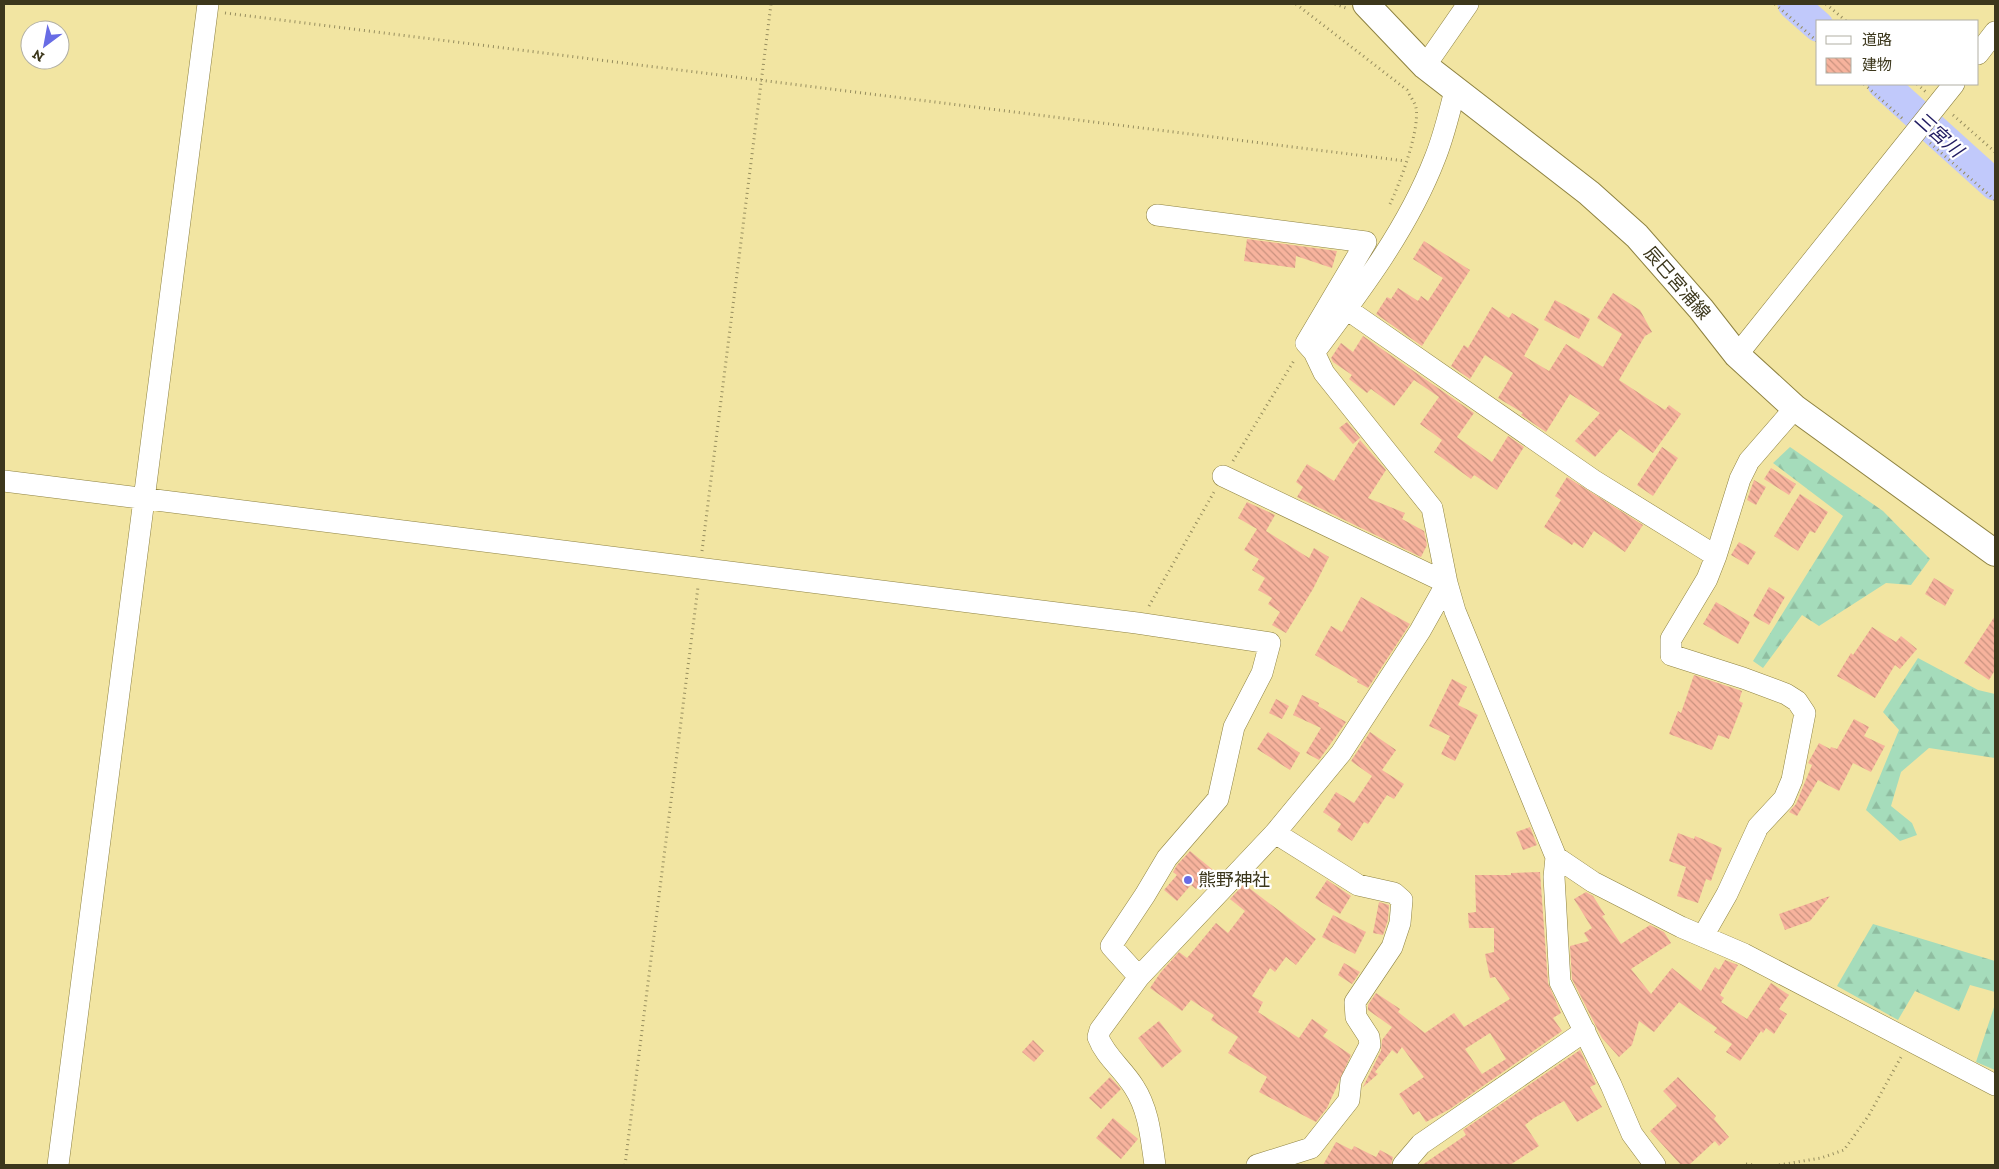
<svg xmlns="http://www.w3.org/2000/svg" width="1999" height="1169" font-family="'Zilla Slab','Noto Sans JP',serif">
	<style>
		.forest { fill: url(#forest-firs) }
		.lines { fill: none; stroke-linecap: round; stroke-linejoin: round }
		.river { stroke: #c1c9fb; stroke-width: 31 }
		.building { fill: url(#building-back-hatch); fill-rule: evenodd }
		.minor-casing { stroke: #8e8241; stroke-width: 22 }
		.major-casing { stroke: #8e8241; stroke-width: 28 }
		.path { stroke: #968d5e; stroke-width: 3; stroke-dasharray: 1 4; stroke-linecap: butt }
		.minor { stroke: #fff; stroke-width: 21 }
		.major { stroke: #fff; stroke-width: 26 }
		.poi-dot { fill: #686ce5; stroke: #fff; stroke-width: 2 }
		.labels { text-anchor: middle; stroke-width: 4.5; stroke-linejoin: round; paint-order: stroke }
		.street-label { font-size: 18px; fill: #3c371c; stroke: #fff }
		.poi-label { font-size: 18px; fill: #3c371c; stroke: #fff; text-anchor: start }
		.water-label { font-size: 19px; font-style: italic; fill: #201b61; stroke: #fff }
	</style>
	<defs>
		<pattern id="forest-firs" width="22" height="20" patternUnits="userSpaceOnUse" patternTransform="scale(1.25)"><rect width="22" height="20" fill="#a5dcbb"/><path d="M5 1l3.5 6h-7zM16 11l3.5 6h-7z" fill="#8fbda0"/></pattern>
		<pattern id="building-back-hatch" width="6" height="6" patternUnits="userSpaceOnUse" patternTransform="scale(1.25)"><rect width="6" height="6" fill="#f7b39d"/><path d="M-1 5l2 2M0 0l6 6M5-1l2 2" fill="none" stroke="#c9927f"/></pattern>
	</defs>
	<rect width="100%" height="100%" fill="#f2e5a2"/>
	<path class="forest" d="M1790 447 1883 511 1930 559 1911 585 1886 583 1819 626 1802 615 1763 668 1753 661 1843 516 1773 463Z
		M1918 658 1978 690 1995 694V758L1929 748 1901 772 1891 806 1912 823 1917 835 1900 841 1866 810 1899 730 1883 712Z
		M1873 924 1995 961V992L1970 985 1959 1011 1915 991 1898 1020 1837 986Z
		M1995 1004V1070L1976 1062Z"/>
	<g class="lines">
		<path class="river" d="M1793 4 1818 26
			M1883 84 1995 185"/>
	</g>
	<path class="building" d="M1247 239 1337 251 1332 268 1296 256 1295 268 1244 261Z
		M1424 241 1470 270 1422 346 1376 314 1387 297 1391 299 1398 288 1418 301 1421 296 1428 301 1443 278 1413 259Z
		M1613 293 1640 310 1652 332 1645 336 1619 380 1665 410 1669 405 1681 414 1653 453 1620 429 1595 457 1575 441 1600 413 1570 394 1546 432 1521 415 1523 413 1498 398 1513 373 1485 355 1470 379 1451 366 1464 345 1468 348 1492 307 1509 318 1512 313 1539 329 1524 356 1549 371 1566 344 1603 367 1622 334 1597 318Z
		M1555 300 1590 319 1579 339 1544 320Z
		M1363 336 1474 413 1457 437 1492 462 1508 436 1524 447 1497 490 1474 475 1471 479 1434 452 1442 440 1420 424 1439 397 1414 380 1394 406 1371 389 1367 393 1349 379 1352 375 1333 362 1331 358 1341 343 1353 352Z
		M1347 422 1360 438 1353 444 1339 428Z
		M1360 440 1386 470 1368 498 1405 513 1402 519 1424 531 1427 545 1421 557 1297 497 1303 487 1296 482 1307 464 1334 481Z
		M1662 447 1678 458 1653 496 1637 485Z
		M1771 468 1796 484 1789 495 1764 479Z
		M1567 477 1643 525 1625 552 1594 531 1583 548 1574 542 1572 545 1544 527 1561 500 1555 496Z
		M1754 480 1766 487 1756 505 1747 500Z
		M1800 494 1828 512 1815 533 1810 531 1798 551 1774 536Z
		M1247 502 1275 515 1266 531 1309 558 1314 548 1329 557 1313 589 1286 633 1272 625 1280 612 1268 604 1272 598 1258 590 1265 578 1252 570 1259 559 1244 550 1257 529 1238 518Z
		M1739 542 1756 552 1748 565 1731 555Z
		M1934 578 1954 590 1945 606 1925 594Z
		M1769 587 1785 597 1769 625 1753 616Z
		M1361 597 1410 624 1368 688 1357 682 1358 680 1315 655 1331 626 1342 632Z
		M1716 602 1750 622 1738 644 1703 624Z
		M1995 616V670L1989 680 1964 663Z
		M1872 627 1896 642 1901 636 1917 649 1900 669 1895 665 1875 698 1837 676 1851 653 1853 655Z
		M1694 675 1742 691 1739 701 1743 703 1729 739 1718 735 1712 750 1669 734 1678 711 1681 713Z
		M1452 679 1467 687 1458 705 1478 715 1455 761 1441 754 1450 736 1429 726Z
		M1302 695 1319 703 1318 706 1346 722 1319 760 1306 753 1321 728 1293 715Z
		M1276 699 1289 706 1282 719 1269 713Z
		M1854 719 1869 727 1864 736 1885 746 1871 772 1853 763 1839 791 1818 780 1797 816 1789 812 1796 804 1812 765 1808 763 1819 743 1830 749 1831 747 1837 749Z
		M1268 732 1300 753 1290 770 1257 749Z
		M1370 732 1396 750 1382 770 1404 784 1394 799 1387 795 1368 824 1364 822 1352 841 1337 831 1341 824 1323 812 1336 792 1354 803 1372 776 1351 761Z
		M1530 827 1537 845 1523 850 1516 832Z
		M1678 833 1694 839 1695 836 1722 848 1711 881 1706 879 1698 903 1677 896 1686 867 1669 861Z
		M1190 851 1213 870 1196 889 1191 885 1177 901 1164 890 1177 875 1173 872 1177 865Z
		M1540 872 1548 983 1561 1013 1553 1018 1562 1031 1450 1109 1426 1122 1419 1111 1413 1115 1399 1094 1424 1077 1402 1047 1397 1054 1392 1050 1375 1072 1378 1074 1363 1087 1381 1051 1382 1040 1392 1027 1368 1010V1005L1376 993 1400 1009 1398 1012 1425 1033 1454 1013 1464 1027 1510 999 1495 977 1490 978 1485 954 1494 952V928H1469L1468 913 1476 912 1475 875H1511V873ZM1490 1033 1506 1059 1482 1074 1465 1049Z
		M1327 880 1351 896 1340 914 1315 898Z
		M1244 884 1316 939 1296 965 1286 957 1275 972 1270 968 1252 996 1263 1002 1258 1012 1299 1038 1312 1019 1328 1030 1323 1036 1351 1055 1327 1108 1316 1122 1259 1092 1267 1077 1228 1053 1238 1037 1211 1020 1214 1015 1191 1000 1182 1011 1150 988 1161 972 1179 952 1187 958 1216 923 1228 933 1245 911 1230 899Z
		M1586 892 1593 896 1605 915 1602 916 1621 944 1650 925 1664 932 1671 943 1631 969 1651 994 1672 968 1701 991 1715 967 1719 970 1725 960 1738 965 1720 995 1724 998 1721 1002 1747 1019 1771 983 1789 995 1779 1009 1787 1014 1774 1034 1766 1028 1763 1033 1761 1031 1740 1061 1726 1052 1732 1044 1714 1032 1717 1028 1679 1002 1654 1032 1639 1021 1632 1045 1619 1057 1602 1038 1572 979 1570 946 1589 941 1584 933 1592 928 1574 899Z
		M1830 896 1810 921 1785 930 1779 914Z
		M1379 902 1389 905 1388 920 1383 935 1373 933Z
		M1333 915 1366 932 1355 954 1322 937Z
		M1344 963 1360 972 1352 984 1338 975Z
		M1159 1021 1182 1051 1162 1068 1138 1038Z
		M1033 1040 1044 1051 1034 1062 1022 1052Z
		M1580 1050 1596 1084 1590 1087 1602 1107 1577 1122 1564 1101 1534 1118 1525 1125 1539 1146 1510 1165H1422L1466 1135 1463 1130Z
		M1110 1077 1121 1089 1101 1109 1089 1098Z
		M1678 1077 1716 1116 1714 1119 1729 1137 1719 1146 1715 1141 1689 1165H1681L1650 1131 1677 1106 1663 1091Z
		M1113 1118 1138 1139 1121 1159 1096 1138Z
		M1336 1142 1352 1150 1354 1146 1376 1157 1380 1150 1393 1157 1391 1165H1323Z"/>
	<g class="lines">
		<defs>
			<path id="minor" d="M1978 54 1995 32
				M1425 66 1468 4
				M1157 215 1366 242 1306 343 1314 352 1324 373 1432 508 1447 583 1455 611 1556 857 1554 877 1560 982 1611 1085 1632 1134 1655 1165
				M1348 310 1593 480 1716 556
				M1316 350C1361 290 1408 228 1435 158 1444 136 1449 113 1455 91
				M1737 355 1954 84
				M1223 476 1447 583
				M4 481 1137 623 1270 643 1262 673 1234 727 1218 799 1167 858 1145 895 1111 946 1139 977
				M1556 857 1593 882 1681 927 1744 954 1995 1085
				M1703 936 1727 894 1758 827 1784 799 1792 780 1805 713 1797 701 1786 694 1743 678 1671 655V639L1707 579 1716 556 1740 479 1749 461 1795 408
				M58 1165 208 4
				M1155 1165C1151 1138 1149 1110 1134 1087 1123 1069 1105 1056 1098 1037L1100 1030 1139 977 1275 833 1341 753 1420 631 1447 583
				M1257 1165 1311 1148 1349 1100 1351 1081 1370 1045 1369 1037 1356 1017 1355 1002 1392 947 1400 923 1402 900 1394 893 1358 885 1275 833
				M1403 1165 1421 1144 1585 1031"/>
			<path id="major" d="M1366 4 1425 66 1589 193 1637 236 1701 309 1737 355 1795 408 1995 553"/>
		</defs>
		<use href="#minor" class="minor-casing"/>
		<use href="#major" class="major-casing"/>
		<path class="path" d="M1296 4 1407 90C1409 95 1415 102 1416 108 1420 130 1400 183 1390 204
			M1335 4 1346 8
			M1775 4 1818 42
			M1826 4 1846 21
			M225 13 1405 161
			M1864 84 1903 119
			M1917 84 1926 92
			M1953 115 1995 152
			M1930 143 1995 200
			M1233 461 1295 359
			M702 551 771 4
			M1149 606 1214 492
			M1746 1164 1753 1165
			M625 1165 698 587
			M1779 1165 1821 1158 1844 1150 1869 1115 1901 1057"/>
		<use href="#minor" class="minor"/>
		<use href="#major" class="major"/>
	</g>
	<circle class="poi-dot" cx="1188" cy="880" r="5"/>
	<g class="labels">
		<g class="street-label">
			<text transform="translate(1677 283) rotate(49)" y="6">辰巳宮浦線</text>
		</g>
		<g class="poi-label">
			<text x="1198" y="886">熊野神社</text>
		</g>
		<g class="water-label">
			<text transform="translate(1939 134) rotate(42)" y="7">三宮川</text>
		</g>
	</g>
	<rect width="1999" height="1169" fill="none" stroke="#3c371c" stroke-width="10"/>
	<rect x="1816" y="20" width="162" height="65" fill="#ffffff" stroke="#b1afa4"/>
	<rect x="1826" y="36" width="25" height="8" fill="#ffffff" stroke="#b1afa4"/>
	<text x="1862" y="45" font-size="15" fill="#3c371c">道路</text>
	<rect x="1826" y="58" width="25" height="15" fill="url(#building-back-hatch)" stroke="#b1afa4"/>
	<text x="1862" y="70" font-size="15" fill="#3c371c">建物</text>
	<g transform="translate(45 45) rotate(212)"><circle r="24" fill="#ffffff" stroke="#b1afa4"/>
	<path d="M0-4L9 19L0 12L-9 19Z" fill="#686ce5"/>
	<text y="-8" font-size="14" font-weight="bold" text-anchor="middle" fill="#3c371c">N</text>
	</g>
</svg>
